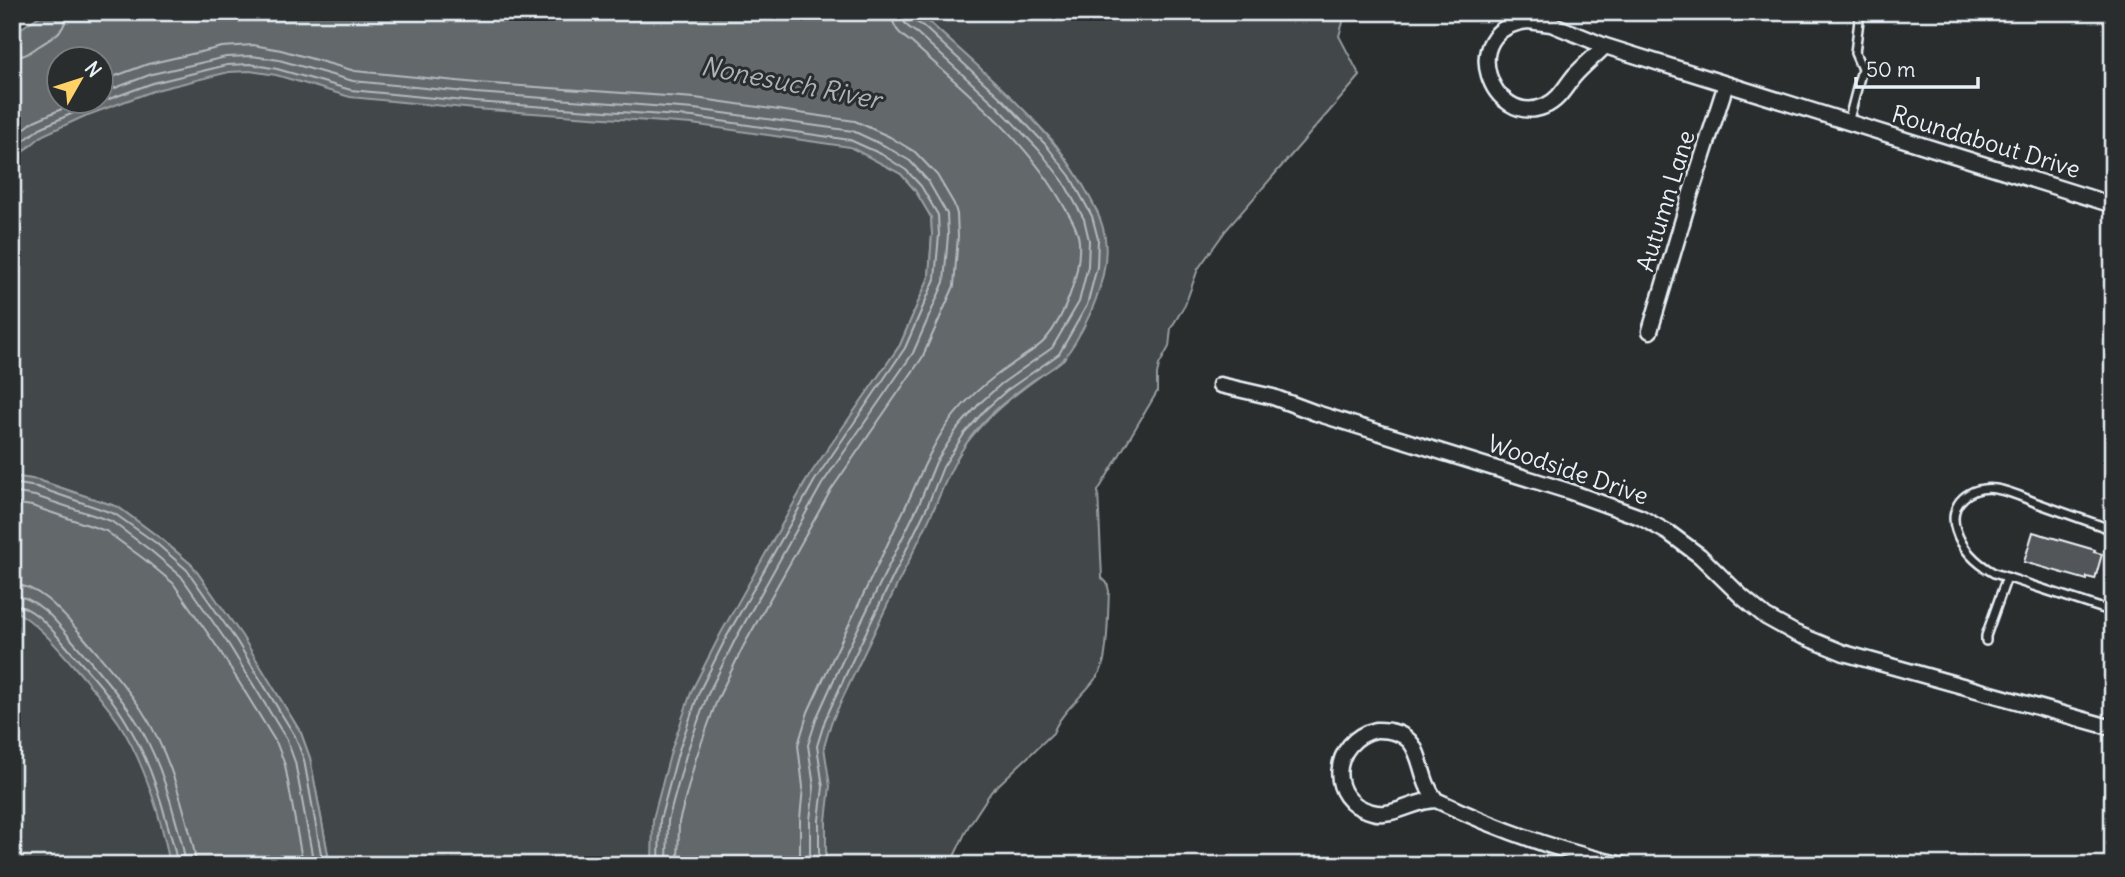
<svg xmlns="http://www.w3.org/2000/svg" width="2125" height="877" font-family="Delius,sans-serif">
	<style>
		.green { fill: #424648; stroke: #959ca0; stroke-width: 2 }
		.water { fill: #63686b; stroke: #989fa3; stroke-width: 2; fill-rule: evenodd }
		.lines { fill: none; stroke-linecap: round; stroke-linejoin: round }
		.shore { stroke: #b3bac0; stroke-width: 2 }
		.building { fill: #535759; stroke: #e8f1f8; stroke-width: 2 }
		.lane-casing { stroke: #e8f1f8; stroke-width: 12 }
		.street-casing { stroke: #e8f1f8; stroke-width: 19 }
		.lane { stroke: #2a2d2e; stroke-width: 7 }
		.street { stroke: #2a2d2e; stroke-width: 14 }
		.labels { text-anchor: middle; stroke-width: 6; stroke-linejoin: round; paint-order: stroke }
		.street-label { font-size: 24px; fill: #e8f1f8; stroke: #2a2d2e }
		.water-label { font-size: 26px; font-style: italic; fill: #acb3b9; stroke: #2a2d2e }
	</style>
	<rect width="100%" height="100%" fill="#2a2d2e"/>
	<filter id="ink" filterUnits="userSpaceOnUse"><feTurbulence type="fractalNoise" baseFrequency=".0143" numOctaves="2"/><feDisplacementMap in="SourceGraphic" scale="14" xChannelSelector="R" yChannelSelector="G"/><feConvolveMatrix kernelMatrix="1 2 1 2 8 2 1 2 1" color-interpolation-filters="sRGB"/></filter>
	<g filter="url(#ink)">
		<path class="green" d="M913 12H1346L1339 36 1360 76 1226 230 1198 269 1185 305 1171 328 1169 347 1159 365 1157 375V392L1098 491 1102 578 1107 583 1109 591C1108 609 1108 659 1100 672 1087 694 1062 709 1053 733L991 792 968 827 950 865H823L817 745 935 506C940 494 944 482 949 471 975 420 1019 391 1064 359L1098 213C1084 188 1070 162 1052 140 1014 97 969 59 927 20Z
			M186 57 632 109 861 146 901 174 915 190 931 217 932 234 929 277 900 345 803 486 656 865H330L310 758 301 733 242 637 192 565 160 538 118 507 38 480 12 476V155L28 139Z
			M12 603 33 618 124 712 179 865H12Z"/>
		<path class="water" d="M46 12H913L927 20C984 73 1050 124 1088 194 1095 207 1103 222 1105 238 1110 277 1088 325 1066 356 1058 366 1043 374 1032 381 1009 398 987 415 970 438 950 465 940 497 925 528 893 593 862 657 831 723L824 747 830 786 826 821V865H652L653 819 671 751 692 690 721 633 809 476 900 345 929 277 932 234 931 217 915 190 901 174 850 147 692 124 475 109 350 97 276 75 250 71 229 72 156 90 85 116 43 135 12 161V34ZM60 60H102V102H60Z
			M12 476 38 480 118 507 160 538 192 565 242 636 301 733 310 758 330 865H170C162 819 144 762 119 723 105 702 88 683 72 664 53 642 37 623 12 609Z"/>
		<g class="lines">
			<path class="shore" d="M12 58C24 57 29 53 39 46 53 37 66 32 67 12
				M102 81 148 64 222 47 253 45 281 50 355 71 477 83 695 98 855 121 890 137 915 152 937 175 954 204 957 214 958 236 954 286 922 358 831 490 744 645 717 700 696 758 679 822 678 865
				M102 93 152 74 226 57 252 56 279 60 353 81 476 93 694 109 853 131 885 146 910 161 928 181 947 214 948 235 944 282 913 353 822 484 735 640 707 696 686 755 668 821 667 865
				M12 139 34 121 78 102
				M12 150 40 128 82 109 153 83 227 65 250 64 277 69 351 90 475 102 693 117 850 140 881 154 906 170 921 186 938 215 939 235 935 279 905 348 815 480 727 636 699 692 678 753 660 820 659 865
				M12 483 37 487 115 514 156 543 187 570 236 640 295 736 304 760 323 865
				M12 492 35 496 111 521 150 550 181 576 229 645 287 740 295 762 314 865
				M12 503 32 506 106 531 144 559 173 583 220 651 277 744 285 765 303 865
				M12 584C40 585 63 614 80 633 101 658 123 682 141 709 162 740 176 781 186 818 190 833 195 849 196 865
				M12 595C36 596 57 622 71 639 92 663 113 687 132 714 152 744 166 783 175 818 179 833 185 849 185 865
				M12 604C34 606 53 631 66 646 87 670 111 695 127 723 145 753 158 788 167 823 171 836 176 851 177 865
				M800 865V819L803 787 798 745 808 712C838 646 870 581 901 516 917 484 928 451 949 422 966 399 987 381 1011 365 1021 357 1036 350 1045 340 1065 317 1081 272 1079 242 1078 229 1071 218 1065 208 1029 141 966 92 911 42 899 34 892 27 892 12
				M810 865V820L814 787 808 745 817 717 845 655 919 504 936 462 957 429 980 403 1001 384 1052 348 1079 302 1088 266 1089 240 1084 219 1063 181 1039 150 997 106 917 33C909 28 902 24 902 12
				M819 865V820L823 787 817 746 825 720 853 659 927 507 943 467 964 434 986 409 1006 391 1059 354 1087 305 1097 267 1098 239 1092 216 1070 176 1046 145 1003 100 923 26 913 20 911 12"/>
		</g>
		<path class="building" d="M2033 532 2095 550 2094 552 2102 554 2095 579 2087 577V580L2024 562Z"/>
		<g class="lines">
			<defs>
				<path id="lane" d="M1848 123 1862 69 1855 53 1860 12
					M2113 530C2087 521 2062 512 2037 503 2024 498 2010 491 1996 489 1971 485 1947 503 1956 530 1962 549 1976 563 1994 573L2113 612
					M1986 641V636L2007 577"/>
				<path id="street" d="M1528 21 1551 24 1605 46C1595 56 1584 65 1574 76 1565 87 1559 100 1545 106 1492 129 1454 29 1528 21Z
					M1605 46 2113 205
					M1650 331 1689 199 1726 84
					M1220 385 1273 397 1316 413 1568 491 1640 517 1669 533 1700 556 1742 597 1766 617 1795 633 1844 653 2113 728
					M1376 730C1429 729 1413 773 1436 800 1414 800 1394 818 1372 812 1325 801 1331 740 1376 730Z
					M1436 800C1497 829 1557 851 1623 865"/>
			</defs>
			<use href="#lane" class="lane-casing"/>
			<use href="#street" class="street-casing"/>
			<use href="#lane" class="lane"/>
			<use href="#street" class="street"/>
		</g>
	</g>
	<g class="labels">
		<g class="street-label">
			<text transform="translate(1986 142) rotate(17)" y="8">Roundabout Drive</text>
			<text transform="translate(1666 201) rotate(-73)" y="8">Autumn Lane</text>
			<text transform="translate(1568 470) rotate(19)" y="8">Woodside Drive</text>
		</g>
		<g class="water-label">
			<text transform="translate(791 83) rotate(11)" y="9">Nonesuch River</text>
		</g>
	</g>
	<rect width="2125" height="877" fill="none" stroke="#2a2d2e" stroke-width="42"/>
	<rect x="21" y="21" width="2083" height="835" fill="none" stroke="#e8f1f8" stroke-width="2.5" filter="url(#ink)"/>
	<g transform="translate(80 80) rotate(51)"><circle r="33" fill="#2a2d2e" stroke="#767b7f" stroke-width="2"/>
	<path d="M0-5L12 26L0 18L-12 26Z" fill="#ffd166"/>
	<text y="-10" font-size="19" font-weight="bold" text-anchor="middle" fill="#e8f1f8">N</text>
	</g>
	<path d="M1856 77v10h122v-10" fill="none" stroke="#e8f1f8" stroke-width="3.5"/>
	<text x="1866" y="77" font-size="21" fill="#e8f1f8" stroke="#2a2d2e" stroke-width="5" paint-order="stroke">50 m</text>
</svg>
